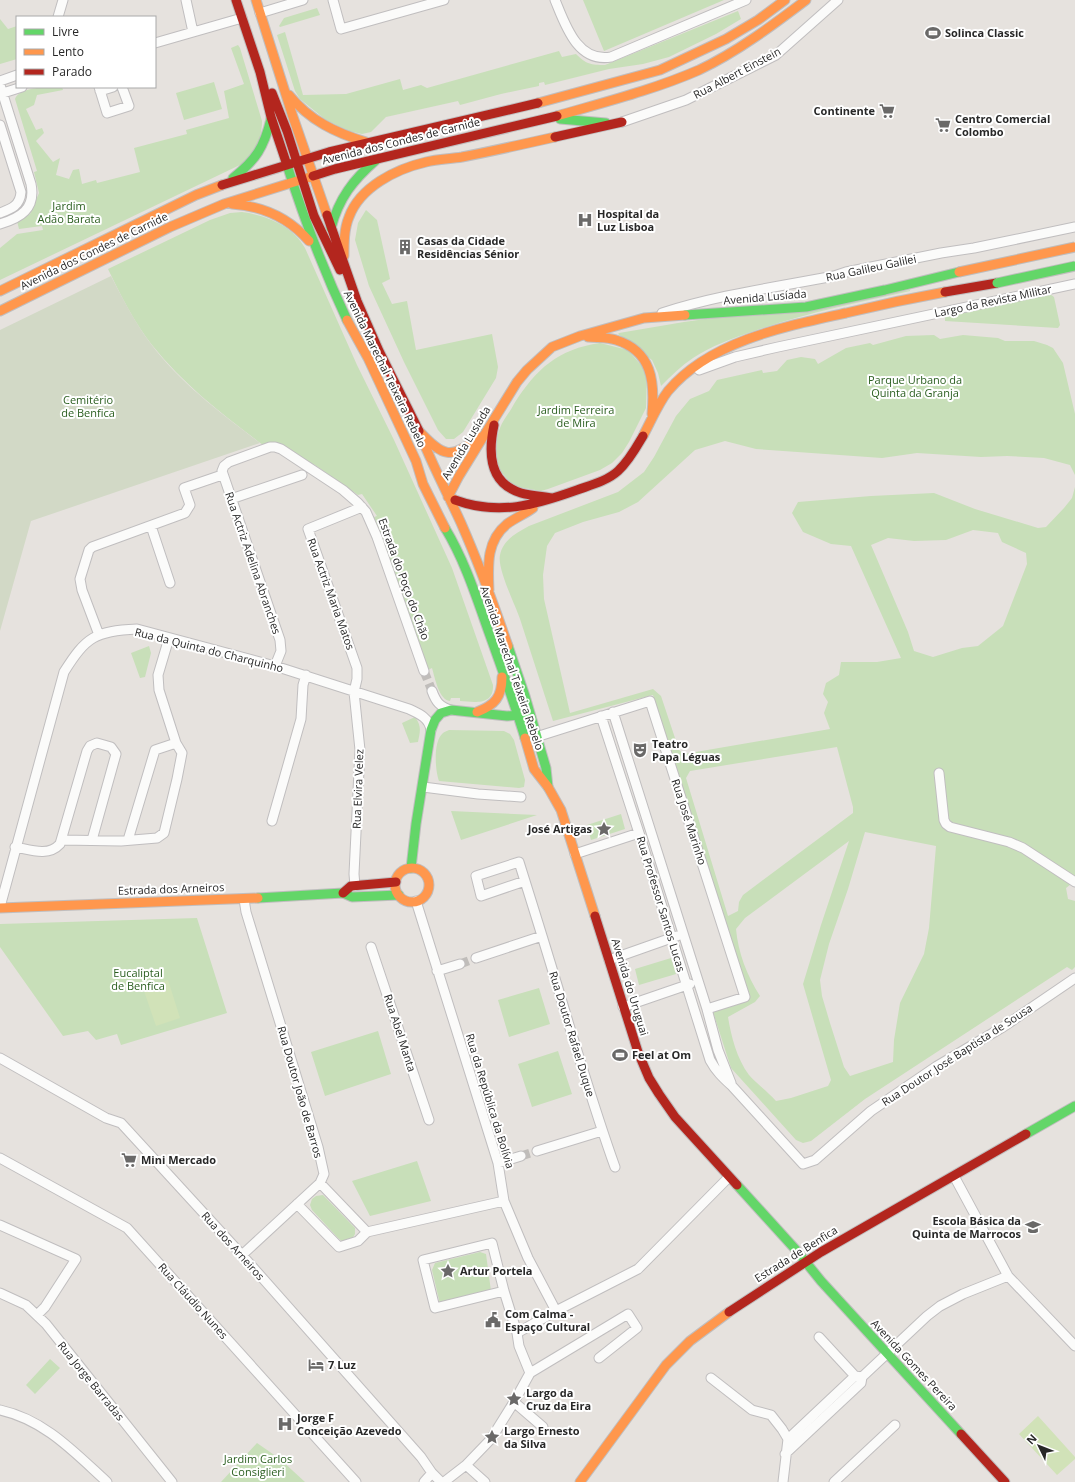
<svg xmlns="http://www.w3.org/2000/svg" width="1075" height="1482" font-family="'Open Sans',sans-serif">
	<style>
		.green { fill: #c8dfb9; fill-rule: evenodd }
		.cemetery { fill: #d2d9c6 }
		.pitch { fill: #d1e2b8 }
		.lines { fill: none; stroke-linecap: round; stroke-linejoin: round }
		.street-tunnel { stroke: #c0bdba; stroke-width: 9; stroke-dasharray: 9 4.5; stroke-linecap: butt }
		.street-casing { stroke: #c0bebf; stroke-width: 11 }
		.fast-casing { stroke: #c0bebf; stroke-width: 11 }
		.slow-casing { stroke: #c0bebf; stroke-width: 11 }
		.jam-casing { stroke: #c0bebf; stroke-width: 11 }
		.street { stroke: #fbfbfa; stroke-width: 9 }
		.fast { stroke: #63d668; stroke-width: 9 }
		.slow { stroke: #ff974d; stroke-width: 9 }
		.jam { stroke: #b3261e; stroke-width: 9 }
		.fast-bridge-casing { stroke: #bfbdbc; stroke-width: 11; stroke-linecap: butt }
		.slow-bridge-casing { stroke: #bfbdbc; stroke-width: 11; stroke-linecap: butt }
		.fast-bridge { stroke: #63d668; stroke-width: 9 }
		.slow-bridge { stroke: #ff974d; stroke-width: 9 }
		.labels { text-anchor: middle; stroke-width: 4; stroke-linejoin: round; paint-order: stroke }
		.poi-label { font-size: 11px; font-weight: bold; fill: #282828; stroke: #fff; text-anchor: start }
		.street-label { font-size: 11px; fill: #282828; stroke: #fff }
		.park-label { font-size: 11px; fill: #2a5e1f; stroke: #fff }
	</style>
	<rect width="100%" height="100%" fill="#e6e2de"/>
	<path class="green" d="M583 0H724L604 51Z
		M317 8 320 15 280 27 279 26 284 18Z
		M738 11 741 19 716 34 669 57 643 64 609 69 545 85 544 82 539 83V86L501 94 460 105 458 101 386 117 371 132 362 134 349 131 326 120 300 99 295 91 277 35 285 32 303 95 346 94 400 79 403 90 421 85 427 88 559 51 562 57 576 54C586 64 591 65 605 65Z
		M0 19 8 29 17 26V59L0 64Z
		M238 45 240 48 262 121C262 138 256 151 244 163L0 280V248L17 234 43 230 42 226 19 229 17 221 30 214 39 193 34 172 37 171 15 99C20 86 50 87 62 87L63 90 37 95 34 105 26 109 36 130 42 128 44 133 36 141 53 162 60 158 56 175 69 179 73 170 79 169 82 184 96 180 97 183 140 172 134 148 187 134 186 130 229 118 224 91 244 84 231 48Z
		M214 82 222 109 184 120 176 93Z
		M366 210 377 220 390 279 382 283 392 304 407 301 416 350 492 334 498 367 496 378 463 432 454 439H446L438 430 404 362 369 286 355 240 358 223Z
		M242 212C266 215 293 226 305 248L357 365 394 440 452 568 493 685C494 706 474 702 460 701V698H451L450 701C439 700 435 678 432 668L428 670 412 633 379 529 374 517 377 516 362 494 358 495 315 465 297 457 276 442 263 445C223 415 184 385 152 345 134 322 121 296 108 269L210 220 230 213Z
		M910 290V291C857 303 805 313 754 331 733 338 711 346 693 358 681 366 671 376 661 386L658 373 652 360 618 334 619 333 684 322Z
		M1050 294 1054 297 1060 325 1058 328 945 321V317Z
		M934 335 940 339 963 335 998 338 1005 341H1034L1047 345 1053 348 1063 363 1075 414V475L1070 465 1044 458 1007 456 981 457 917 453 882 458 756 449 725 441 695 450 638 502 619 512 583 522 555 533 547 546 543 575 544 599 570 713 653 689 661 696 679 750 684 754 830 729 824 713 828 702 823 694 826 683 839 675 841 662H877L901 658 851 546 831 544 803 532 792 513 798 502 871 496 934 493 975 509 1038 528 1046 527 1064 508 1072 498 1075 487V881L1066 888 1068 899 1075 901V967L1072 970 1067 967 865 1099 811 1141 803 1143 796 1140 731 1068 713 1012 750 998 653 695 553 721C542 687 531 653 520 619 515 604 497 569 500 555 503 540 516 533 529 526L618 492 644 472 654 457 676 416 690 399 709 391 717 380 762 370 763 373 777 371 787 360 801 357 815 359 818 364 846 348 870 343 873 345 906 336ZM973 530 998 533 1002 542 1026 553 1027 564 1003 626 978 646 962 648 933 657 914 651 908 632 871 545 888 538 914 541 946 540ZM837 747 853 807V813L743 895 739 902 738 911 728 916 686 778 690 771ZM865 832 936 846 929 928 924 954 900 1003 894 1040 893 1062 850 1076 844 1067 830 1023 822 996 820 980 829 944 848 889ZM849 841 821 925 803 984 831 1080 828 1086 791 1098 776 1101C768 1092 757 1084 749 1075 737 1059 731 1036 728 1017L755 1002 760 996C747 976 738 952 736 929L745 918Z
		M600 343 628 350 647 372 646 408 629 442 622 453 612 463 600 470 548 489 541 491 513 486 495 464C496 454 496 437 500 428 503 420 510 412 514 404 536 369 558 349 600 343Z
		M149 646 151 653 145 677 140 678 131 653Z
		M415 717C422 726 420 732 418 742L410 743 402 723Z
		M449 730 504 731 510 734 514 740 525 780 524 787 519 788 439 781C435 770 433 741 443 733 444 732 447 731 449 730Z
		M451 811 537 815 461 840Z
		M621 814 625 829 591 840 587 825Z
		M197 918 227 1013 121 1045 117 1034 96 1040 88 1031 63 1036 0 947V924Z
		M671 958 676 974 639 985 635 969Z
		M539 988 550 1024 509 1037 498 1000Z
		M378 1031 391 1074 325 1096 311 1052Z
		M558 1051 572 1094 532 1107 518 1064Z
		M417 1161 431 1201 370 1216 352 1181Z
		M323 1195 355 1228V1234L352 1239 343 1242 338 1238 312 1210 310 1205 312 1199 316 1196Z
		M480 1252 486 1254 491 1291 440 1304 432 1270 435 1263Z
		M50 1359 60 1368 35 1394 26 1385Z
		M257 1443 280 1459 305 1482H221Z"/>
	<path class="cemetery" d="M111 276C123 299 135 323 151 344 181 384 221 413 260 443L31 521 0 631V330Z"/>
	<path class="pitch" d="M168 980 180 1018 156 1026 143 988Z
		M1038 1416 1075 1457V1459L1057 1475 1019 1434Z"/>
	<g class="lines">
		<path class="street-tunnel" d="M424 671 432 691
			M460 964 476 958
			M521 1156 537 1151"/>
		<defs>
			<path id="street" d="M186 0 193 32
				M333 0 341 29 444 0
				M555 0C565 24 577 63 611 57L746 0
				M260 13 303 0
				M58 17 63 0
				M155 43 242 18
				M0 81 17 75
				M0 85 31 184C36 209 20 218 0 224
				M99 87 107 113 129 106 122 87
				M100 91 113 87
				M0 94 22 87
				M622 122 686 100 776 55 838 0
				M0 125 21 192C20 206 11 209 0 213
				M662 313C717 295 777 287 834 276L846 272 941 253 974 248 1075 227
				M699 370 735 357 778 347 1075 284
				M231 499 302 475
				M151 526 170 583
				M99 635 82 590 80 579 89 550 92 547 185 513 190 505 184 488 222 475
				M275 666 281 651 280 640 222 471 224 466 229 462 270 447H275L281 449 343 490 358 503 366 512 377 537 424 671
				M432 691C436 702 440 707 451 710
				M613 712 707 1009 718 1050 731 1083
				M601 716 639 833 710 1060C716 1071 722 1077 732 1086L803 1164 815 1160 871 1111 937 1066 1003 1027 1075 978
				M536 737 650 701 745 997 707 1009
				M939 773 944 820 946 824 950 827 1009 842 1023 848 1075 882
				M423 787 478 794 521 797
				M272 821 301 719 303 685 306 675
				M62 840 121 841 157 838 164 833 177 779 182 753 176 743 159 690 158 675 169 638
				M128 840 155 750 176 743
				M15 847C31 850 48 857 60 844L87 751 90 746 97 743 111 747 116 754 92 840
				M575 854 639 833
				M525 881 481 896 476 876 519 862C536 916 553 971 569 1025 584 1073 598 1120 615 1167
				M355 886 354 874 360 750 354 692 357 679V668L308 529 362 507
				M416 901 498 1163 504 1201 528 1258 556 1311
				M0 907 64 672C86 637 95 631 137 629L275 666 409 709C420 714 429 718 431 730
				M371 947 429 1120
				M476 958 542 936
				M609 960 677 936
				M437 971 460 964
				M623 1007 690 984
				M0 1058 106 1118 121 1123 242 1255 421 1457 432 1473
				M537 1151 602 1131
				M0 1158 127 1228 356 1482
				M498 1163 521 1156
				M954 1176 1008 1276 1075 1346
				M320 1183 367 1232
				M297 1204 339 1247 358 1241 367 1232 504 1201
				M0 1225 76 1259 45 1307 37 1315
				M242 1255 320 1183 324 1174 318 1147 246 912 244 899
				M504 1291 435 1308 423 1260 492 1243 504 1291 517 1333 519 1346 530 1373
				M0 1293 26 1305 46 1324 172 1482
				M517 1333 556 1311 638 1269 729 1177
				M819 1337 855 1376
				M530 1373 628 1314 637 1328 599 1358
				M711 1378 752 1410 771 1415 782 1429 788 1439
				M514 1402 543 1427
				M0 1410C45 1420 74 1452 107 1482
				M785 1454 861 1383 862 1377 927 1316 940 1306 963 1294 1008 1276
				M466 1465 485 1482
				M424 1482 432 1473 441 1482
				M444 1482 466 1465 491 1439 514 1402 530 1373
				M783 1482 788 1439 855 1376 862 1377
				M834 1482 895 1425"/>
			<path id="fast" d="M560 119 606 123
				M287 165C304 219 323 269 347 320
				M233 178C256 160 264 147 271 119
				M331 228C339 198 353 180 376 160
				M685 315 806 307 885 290 959 272
				M445 528C464 559 476 596 488 630 501 666 514 702 525 738
				M508 646 525 696 546 768 548 787
				M411 868 416 824 431 730 435 720 441 713 451 710 507 716 518 715 525 719
				M258 898 343 893 352 897 399 895
				M1026 1134 1075 1106
				M737 1185 796 1250 821 1281 961 1434"/>
			<path id="slow" d="M256 0 292 114 327 215
				M289 95C309 120 336 133 366 142
				M538 103 660 70 726 39 758 20 785 0
				M557 116C605 102 653 90 699 70 737 52 773 25 806 0
				M232 204C263 206 289 218 309 241
				M344 256C344 243 344 229 349 217 360 187 396 169 426 162 438 159 450 159 462 157 493 151 524 144 555 137
				M0 291 196 195 222 185
				M0 311 170 227 224 204 313 176
				M347 320 368 358 416 461 423 484 445 528
				M588 337C597 338 607 337 616 340 652 351 655 382 652 414
				M419 431C431 463 447 492 461 523 479 564 494 605 508 646
				M419 431C444 457 450 460 479 437
				M643 436C651 421 658 404 668 391 710 341 786 326 846 313 879 305 912 298 945 292
				M455 500 448 497 459 476 517 382 527 370 552 347 580 336 644 318 685 315
				M489 590C488 566 486 541 507 524 515 518 525 514 533 508
				M477 712C495 705 502 697 502 677
				M525 738 534 769 548 787 561 810 595 916
				M395 885a17 17 0 1 1 34 0a17 17 0 1 1-34 0Z
				M0 908 258 898
				M580 1482 666 1365 690 1341 729 1312"/>
			<path id="jam" d="M236 0 260 72 271 117 287 165
				M272 93 287 131 314 216 340 270
				M555 137 622 122
				M313 176 335 169 557 116
				M222 185 329 152 538 103
				M327 215 357 301 379 351 419 431
				M945 292 997 283
				M494 425C488 453 489 483 521 493 531 496 542 496 552 498
				M455 500C499 516 535 505 577 490 591 485 607 481 618 471 629 461 636 448 643 436
				M343 893 351 886 396 882
				M595 916 638 1052 649 1078 659 1094 675 1117 737 1185
				M729 1312 821 1252 1026 1134
				M961 1434 1005 1482"/>
		</defs>
		<use href="#street" class="street-casing"/>
		<use href="#fast" class="fast-casing"/>
		<use href="#slow" class="slow-casing"/>
		<use href="#jam" class="jam-casing"/>
		<use href="#street" class="street"/>
		<use href="#fast" class="fast"/>
		<use href="#slow" class="slow"/>
		<use href="#jam" class="jam"/>
		<defs>
			<path id="fast-bridge" d="M997 283 1075 266"/>
			<path id="slow-bridge" d="M959 272 1075 247"/>
		</defs>
		<use href="#fast-bridge" class="fast-bridge-casing"/>
		<use href="#slow-bridge" class="slow-bridge-casing"/>
		<use href="#fast-bridge" class="fast-bridge"/>
		<use href="#slow-bridge" class="slow-bridge"/>
	</g>
	<defs>
		<symbol id="stadium-bare" viewBox="-9 -9 18 18"><path d="M0-5a6.5 5 0 1 0 0 10a6.5 5 0 1 0 0-10ZM-3.5-1.8h7v3.6h-7Z" fill="#6a6968" stroke="#fff" stroke-width="2.5" paint-order="stroke"/></symbol>
		<symbol id="supermarket-bare" viewBox="-9 -9 18 18"><path d="M-6-5.5h2.5l.6 2H6L4.5 2H-2.5L-4.4-4H-6ZM-1.5 3.2a1.3 1.3 0 1 0 .1 0ZM3 3.2a1.3 1.3 0 1 0 .1 0Z" fill="#6a6968" stroke="#fff" stroke-width="2.5" paint-order="stroke"/></symbol>
		<symbol id="hospital-bare" viewBox="-9 -9 18 18"><path d="M-5-5h3v3.5h4V-5h3V5h-3V1.5h-4V5h-3Z" fill="#6a6968" stroke="#fff" stroke-width="2.5" paint-order="stroke"/></symbol>
		<symbol id="building-bare" viewBox="-9 -9 18 18"><path d="M-4-6H4V6H1V3H-1V6H-4ZM-2.5-4.3h1.7v1.8h-1.7ZM.8-4.3h1.7v1.8H.8ZM-2.5-1h1.7V.8h-1.7ZM.8-1h1.7V.8H.8Z" fill="#6a6968" stroke="#fff" stroke-width="2.5" paint-order="stroke"/></symbol>
		<symbol id="theatre-bare" viewBox="-9 -9 18 18"><path d="M-5-5.5Q0-4 5-5.5V0Q5 5 0 6Q-5 5-5 0ZM-3.3-2.5H-1v1.5H-3.3ZM1-2.5H3.3v1.5H1ZM-2.8 1Q0 5.5 2.8 1Z" fill="#6a6968" stroke="#fff" stroke-width="2.5" paint-order="stroke"/></symbol>
		<symbol id="sight-bare" viewBox="-9 -9 18 18"><path d="M0-6L1.8-2.2L6-1.7L2.9 1.2L3.7 5.4L0 3.3L-3.7 5.4L-2.9 1.2L-6-1.7L-1.8-2.2Z" fill="#6a6968" stroke="#fff" stroke-width="2.5" paint-order="stroke"/></symbol>
		<symbol id="school-bare" viewBox="-9 -9 18 18"><path d="M0-5L7-2L0 1L-7-2ZM-4 1L0 2.5L4 1V4Q0 6-4 4Z" fill="#6a6968" stroke="#fff" stroke-width="2.5" paint-order="stroke"/></symbol>
		<symbol id="civic-bare" viewBox="-9 -9 18 18"><path d="M-.6-6.5H3V-4.5H.6V-3L4-1V1h2V6H-6V1h2V-1L-.6-3ZM-1.2 2.5V6h2.4V2.5Z" fill="#6a6968" stroke="#fff" stroke-width="2.5" paint-order="stroke"/></symbol>
		<symbol id="hotel-bare" viewBox="-9 -9 18 18"><path d="M-6-4.5h1.5V1H6V5H4.5V3h-9V5H-6ZM-4 0a1.8 1.8 0 1 1 3.6 0ZM.5 0V-2.5h3Q6-2.5 6 0Z" fill="#6a6968" stroke="#fff" stroke-width="2.5" paint-order="stroke"/></symbol>
	</defs>
	<g fill-rule="evenodd">
		<use href="#stadium-bare" x="922" y="22" width="22" height="22"/>
		<use href="#supermarket-bare" x="876" y="100" width="22" height="22"/>
		<use href="#supermarket-bare" x="932" y="114" width="22" height="22"/>
		<use href="#hospital-bare" x="574" y="209" width="22" height="22"/>
		<use href="#building-bare" x="394" y="236" width="22" height="22"/>
		<use href="#theatre-bare" x="629" y="739" width="22" height="22"/>
		<use href="#sight-bare" x="593" y="818" width="22" height="22"/>
		<use href="#stadium-bare" x="609" y="1044" width="22" height="22"/>
		<use href="#supermarket-bare" x="118" y="1149" width="22" height="22"/>
		<use href="#school-bare" x="1022" y="1216" width="22" height="22"/>
		<use href="#sight-bare" x="437" y="1260" width="22" height="22"/>
		<use href="#civic-bare" x="482" y="1309" width="22" height="22"/>
		<use href="#hotel-bare" x="305" y="1354" width="22" height="22"/>
		<use href="#sight-bare" x="503" y="1388" width="22" height="22"/>
		<use href="#hospital-bare" x="274" y="1413" width="22" height="22"/>
		<use href="#sight-bare" x="481" y="1426" width="22" height="22"/>
	</g>
	<g class="labels">
		<g class="poi-label">
			<text x="945" y="37">Solinca Classic</text>
			<text x="875" y="115" text-anchor="end">Continente</text>
			<text x="955" y="123">Centro Comercial<tspan x="955" dy="13">Colombo</tspan></text>
			<text x="597" y="218">Hospital da<tspan x="597" dy="13">Luz Lisboa</tspan></text>
			<text x="417" y="245">Casas da Cidade<tspan x="417" dy="13">Residências Sénior</tspan></text>
			<text x="652" y="748">Teatro<tspan x="652" dy="13">Papa Léguas</tspan></text>
			<text x="592" y="833" text-anchor="end">José Artigas</text>
			<text x="632" y="1059">Feel at Om</text>
			<text x="141" y="1164">Mini Mercado</text>
			<text x="1021" y="1225" text-anchor="end">Escola Básica da<tspan x="1021" dy="13">Quinta de Marrocos</tspan></text>
			<text x="460" y="1275">Artur Portela</text>
			<text x="505" y="1318">Com Calma -<tspan x="505" dy="13">Espaço Cultural</tspan></text>
			<text x="328" y="1369">7 Luz</text>
			<text x="526" y="1397">Largo da<tspan x="526" dy="13">Cruz da Eira</tspan></text>
			<text x="297" y="1422">Jorge F<tspan x="297" dy="13">Conceição Azevedo</tspan></text>
			<text x="504" y="1435">Largo Ernesto<tspan x="504" dy="13">da Silva</tspan></text>
		</g>
		<g class="street-label">
			<text transform="translate(737 73) rotate(-28)" y="4">Rua Albert Einstein</text>
			<text transform="translate(401 141) rotate(-14)" y="4">Avenida dos Condes de Carnide</text>
			<text transform="translate(94 251) rotate(-26)" y="4">Avenida dos Condes de Carnide</text>
			<text transform="translate(871 268) rotate(-12)" y="4">Rua Galileu Galilei</text>
			<text transform="translate(765 297) rotate(-5)" y="4">Avenida Lusíada</text>
			<text transform="translate(993 301) rotate(-12)" y="4">Largo da Revista Militar</text>
			<text transform="translate(385 369) rotate(64)" y="4">Avenida Marechal Teixeira Rebelo</text>
			<text transform="translate(466 443) rotate(-59)" y="4">Avenida Lusíada</text>
			<text transform="translate(253 563) rotate(71)" y="4">Rua Actriz Adelina Abranches</text>
			<text transform="translate(404 579) rotate(70)" y="4">Estrada do Poço do Chão</text>
			<text transform="translate(331 594) rotate(70)" y="4">Rua Actriz Maria Matos</text>
			<text transform="translate(209 650) rotate(14)" y="4">Rua da Quinta do Charquinho</text>
			<text transform="translate(512 668) rotate(71)" y="4">Avenida Marechal Teixeira Rebelo</text>
			<text transform="translate(358 789) rotate(-88)" y="4">Rua Elvira Velez</text>
			<text transform="translate(689 822) rotate(72)" y="4">Rua José Marinho</text>
			<text transform="translate(171 889) rotate(-2)" y="4">Estrada dos Arneiros</text>
			<text transform="translate(661 904) rotate(73)" y="4">Rua Professor Santos Lucas</text>
			<text transform="translate(630 987) rotate(73)" y="4">Avenida do Uruguai</text>
			<text transform="translate(400 1033) rotate(72)" y="4">Rua Abel Manta</text>
			<text transform="translate(572 1034) rotate(73)" y="4">Rua Doutor Rafael Duque</text>
			<text transform="translate(957 1055) rotate(-33)" y="4">Rua Doutor José Baptista de Sousa</text>
			<text transform="translate(300 1092) rotate(74)" y="4">Rua Doutor João de Barros</text>
			<text transform="translate(490 1101) rotate(73)" y="4">Rua da República da Bolívia</text>
			<text transform="translate(233 1246) rotate(48)" y="4">Rua dos Arneiros</text>
			<text transform="translate(796 1254) rotate(-32)" y="4">Estrada de Benfica</text>
			<text transform="translate(193 1301) rotate(48)" y="4">Rua Cláudio Nunes</text>
			<text transform="translate(914 1365) rotate(47)" y="4">Avenida Gomes Pereira</text>
			<text transform="translate(91 1381) rotate(51)" y="4">Rua Jorge Barradas</text>
		</g>
		<g class="park-label">
			<text x="69" y="210">Jardim<tspan x="69" dy="13">Adão Barata</tspan></text>
			<text x="915" y="384">Parque Urbano da<tspan x="915" dy="13">Quinta da Granja</tspan></text>
			<text x="88" y="404">Cemitério<tspan x="88" dy="13">de Benfica</tspan></text>
			<text x="576" y="414">Jardim Ferreira<tspan x="576" dy="13">de Mira</tspan></text>
			<text x="138" y="977">Eucaliptal<tspan x="138" dy="13">de Benfica</tspan></text>
			<text x="258" y="1463">Jardim Carlos<tspan x="258" dy="13">Consiglieri</tspan></text>
		</g>
	</g>
	<rect x="16" y="16" width="140" height="72" fill="#ffffff" stroke="#a9a9a9"/>
	<rect x="24" y="29" width="20" height="6" fill="#63d668" stroke="#a9a9a9"/>
	<text x="52" y="36" font-size="12" fill="#282828">Livre</text>
	<rect x="24" y="49" width="20" height="6" fill="#ff974d" stroke="#a9a9a9"/>
	<text x="52" y="56" font-size="12" fill="#282828">Lento</text>
	<rect x="24" y="69" width="20" height="6" fill="#b3261e" stroke="#a9a9a9"/>
	<text x="52" y="76" font-size="12" fill="#282828">Parado</text>
	<g transform="translate(1039 1446) rotate(313)" stroke="#ffffff" stroke-width="3" paint-order="stroke">
	<path d="M0-3L7 15L0 10L-7 15Z" fill="#282828"/>
	<text y="-6" font-size="11" font-weight="bold" text-anchor="middle" fill="#282828">N</text>
	</g>
</svg>
